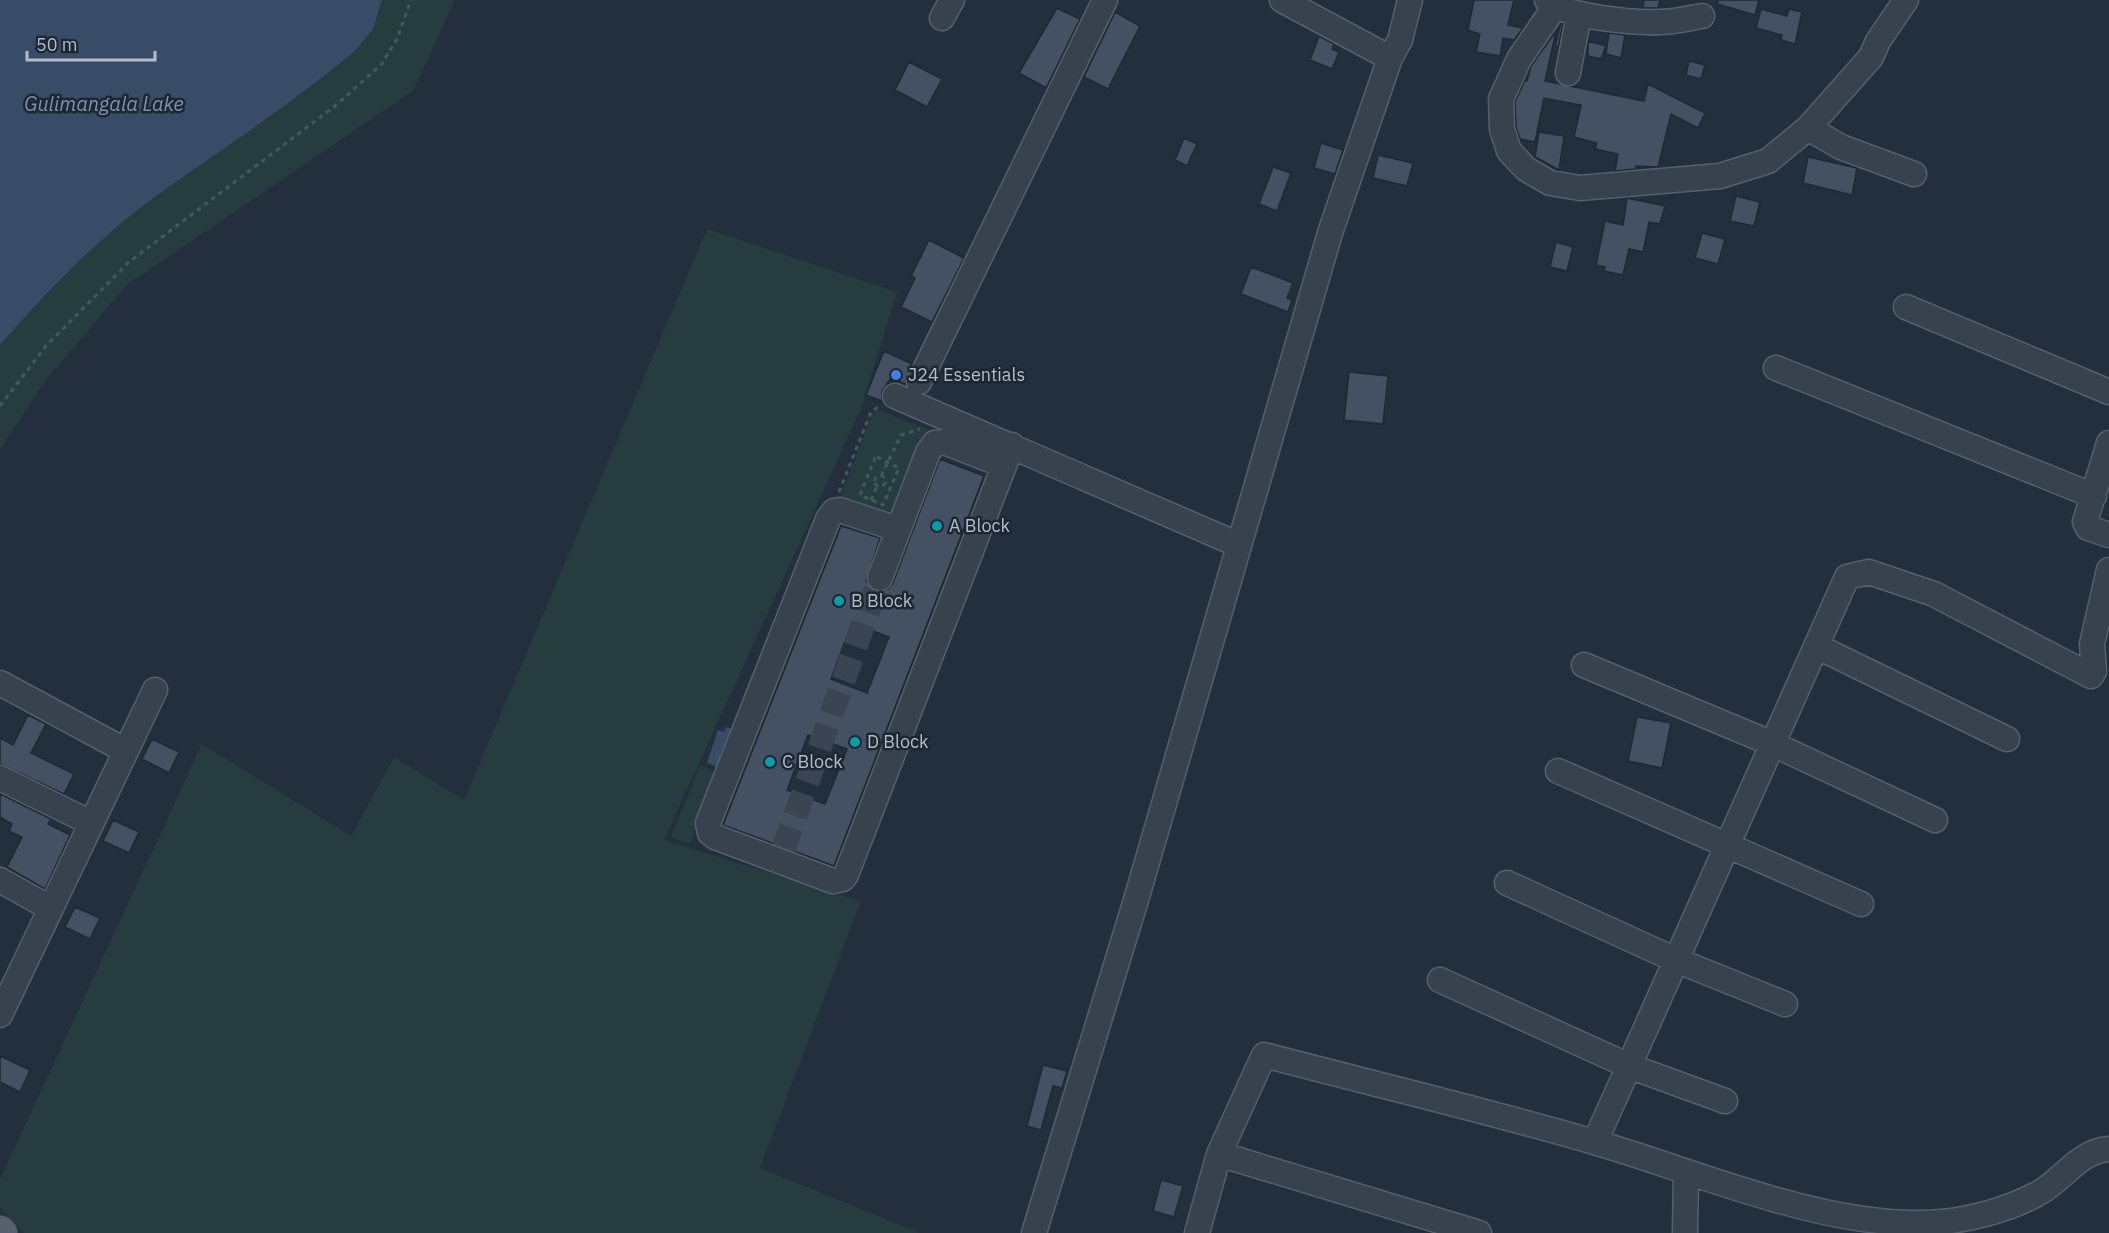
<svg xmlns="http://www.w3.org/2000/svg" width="2109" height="1233" font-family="'IBM Plex Sans',sans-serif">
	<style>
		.green { fill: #263c3f }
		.water { fill: #394c67 }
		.building { fill: #455162; stroke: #1f2835; stroke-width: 1.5; fill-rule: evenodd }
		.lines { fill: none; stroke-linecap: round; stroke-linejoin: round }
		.minor-tunnel { stroke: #3a4453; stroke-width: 24; stroke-dasharray: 24 12; stroke-linecap: butt }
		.minor-casing { stroke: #565f6c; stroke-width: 27 }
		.major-casing { stroke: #414a57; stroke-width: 34 }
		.path { stroke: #44595c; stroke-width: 3; stroke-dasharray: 4.5 4.5; stroke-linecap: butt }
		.minor { stroke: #38414e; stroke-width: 24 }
		.major { stroke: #56606e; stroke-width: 32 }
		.shop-dot { fill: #3f7fe0; stroke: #1d2633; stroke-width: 2 }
		.culture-dot { fill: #0f9aa8; stroke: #1d2633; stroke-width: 2 }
		.labels { text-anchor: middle; stroke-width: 5; stroke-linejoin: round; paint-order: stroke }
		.poi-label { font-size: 18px; fill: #b4bcc9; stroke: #1d2633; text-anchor: start }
		.water-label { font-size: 20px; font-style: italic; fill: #7c92b1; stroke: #1d2633 }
	</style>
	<rect width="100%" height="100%" fill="#242f3e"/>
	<path class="green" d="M382 0H455L413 91 127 285 45 381 0 449V345C48 290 99 237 159 194 225 147 293 103 355 51L373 29Z
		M707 229 897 292 861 409 664 840 861 901 760 1168 920 1233H24L0 1207V1179L202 744 351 836 394 757 464 800Z
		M878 410 930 430 897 513 893 517 838 503 873 412Z
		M700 765 719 773 690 844 671 837Z"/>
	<path class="water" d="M0 0H382L373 29 355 51C293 103 225 147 159 194 99 237 48 290 0 345Z
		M726 727 734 729 721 768 707 763 718 730 724 732Z"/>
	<path class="building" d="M1474 0H1514L1508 25 1523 28 1514 40 1503 38 1500 56 1476 52 1480 34 1468 30Z
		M1644 0H1660L1658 8H1643Z
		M1718 0H1759L1755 15 1717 4Z
		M1057 8 1080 19 1046 88 1019 73Z
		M1761 9 1787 16 1789 9 1802 12 1795 44 1781 40 1782 35 1756 28Z
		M1115 12 1140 26 1108 89 1084 77Z
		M1561 23 1563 24 1558 47 1555 46Z
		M1609 33 1625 35 1621 58 1606 54Z
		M1553 35 1555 36 1545 81 1644 101 1648 84 1705 113 1698 128 1671 114 1658 167 1636 166 1635 169 1615 171 1618 154 1595 149 1597 143 1574 137 1581 105 1544 98 1535 142 1520 139 1516 127 1515 102 1525 80 1527 81 1531 66Z
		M1319 36 1334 44 1332 49 1339 52 1332 69 1310 60Z
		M1588 41 1606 46 1601 59 1588 56Z
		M1689 61 1705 65 1701 79 1686 75Z
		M909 62 942 79 927 107 895 90Z
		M1539 132 1564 136 1559 170 1535 157Z
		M1184 138 1197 144 1187 166 1175 160Z
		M1321 143 1343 150 1335 174 1314 168Z
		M1378 155 1413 163 1407 186 1373 178Z
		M1808 157 1857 168 1852 195 1803 183Z
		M1273 167 1291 173 1277 211 1259 204Z
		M1736 196 1760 202 1754 226 1730 221Z
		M1627 198 1665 206 1660 224 1649 222 1643 252 1629 249 1623 275 1604 271 1605 267 1596 265 1605 221 1623 225Z
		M1702 233 1725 239 1718 264 1695 258Z
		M929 240 964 258 932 322 901 307 915 278 911 276Z
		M1556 242 1573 247 1567 271 1550 267Z
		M1251 267 1293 283 1287 298 1292 300 1288 312 1241 294Z
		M884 351 912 364 905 384 891 378 882 391V401L866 395Z
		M1349 372 1388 376 1383 424 1344 420Z
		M940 459 984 476 834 866 723 825 841 526 880 538 866 581 876 591 888 589 893 583ZM852 623 889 637 867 693 831 679ZM808 735 847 749 825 804 787 790Z
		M28 715 46 724 31 753 74 774 64 794 0 764V738L13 745Z
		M1637 717 1671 723 1662 768 1628 761Z
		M152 739 179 752 169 773 142 759Z
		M0 794 51 819 48 824 70 835 45 889 7 867 22 837 9 831 12 824 0 817Z
		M113 820 139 832 129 853 103 841Z
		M75 907 100 918 90 939 65 927Z
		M0 1056 30 1070 20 1092 0 1082Z
		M1043 1065 1067 1071 1062 1088 1053 1086 1041 1130 1027 1126Z
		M1161 1180 1183 1186 1174 1217 1153 1211Z"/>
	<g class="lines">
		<path class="minor-tunnel" d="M783 850 880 578"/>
		<defs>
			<path id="minor" d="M1282 0 1390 58
				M1547 0C1563 17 1635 23 1660 22 1674 22 1689 18 1702 16
				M1554 8 1519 59 1501 99 1502 129 1509 151 1526 169 1550 183 1580 188 1720 176 1768 161 1808 128 1871 57 1878 41 1906 0
				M942 18 952 0
				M1568 73 1579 14
				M1808 128 1841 147 1914 174
				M1906 307 2109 392
				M1776 368 2094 496
				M919 382 1105 0
				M895 396 1239 545
				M2109 443 2085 522 2088 528 2109 535
				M897 529 840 510 834 511 828 519 708 823 710 833 715 837 833 881 843 879 846 875 1012 445
				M880 578 928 452 935 443 944 442 1003 465
				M1816 646 2007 739
				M1584 665 1773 744 1935 820
				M0 683 126 751
				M1558 771 1861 904
				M0 778 89 822
				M0 880 50 908
				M1507 883 1676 960 1785 1004
				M1440 980 1629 1066 1725 1101
				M0 1015 155 690
				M1595 1142 1847 577 1869 572 1934 594 2091 676 2094 671 2092 644 2109 570
				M1219 1154 1479 1233
				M1034 1233 1136 900 1330 233 1390 58 1400 40 1410 0
				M1197 1233 1219 1154 1264 1055C1374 1084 1485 1110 1594 1142 1699 1172 1831 1232 1942 1222 1973 1219 2009 1209 2037 1194 2063 1181 2078 1151 2109 1149
				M1685 1233 1686 1173"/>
			<path id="major" d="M0 1232 1 1233"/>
		</defs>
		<use href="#minor" class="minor-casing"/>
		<use href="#major" class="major-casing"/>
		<path class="path" d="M0 406 46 346 129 262 335 106 381 65 397 39 411 0
			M877 457 899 468 883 505 860 495 875 458Z
			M874.5 481a5.5 5.5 0 1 1 11 0a5.5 5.5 0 1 1-11 0Z
			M881 476 901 435 920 429
			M839 492 871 412 878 407
			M871 500 877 486"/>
		<use href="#minor" class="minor"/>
		<use href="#major" class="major"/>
	</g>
	<circle class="shop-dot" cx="896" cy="375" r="6"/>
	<g class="culture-dot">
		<circle cx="937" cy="526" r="6"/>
		<circle cx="839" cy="601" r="6"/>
		<circle cx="855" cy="742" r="6"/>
		<circle cx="770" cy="762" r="6"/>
	</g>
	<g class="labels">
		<g class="poi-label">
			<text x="908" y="381">J24 Essentials</text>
			<text x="949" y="532">A Block</text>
			<text x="851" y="607">B Block</text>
			<text x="867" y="748">D Block</text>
			<text x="782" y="768">C Block</text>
		</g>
		<g class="water-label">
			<text x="104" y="111">Gulimangala Lake</text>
		</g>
	</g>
	<path d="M27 51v9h128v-9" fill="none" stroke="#b4bcc9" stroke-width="3"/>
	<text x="36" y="51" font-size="18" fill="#b4bcc9" stroke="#1d2633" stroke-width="4.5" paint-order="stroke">50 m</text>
</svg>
